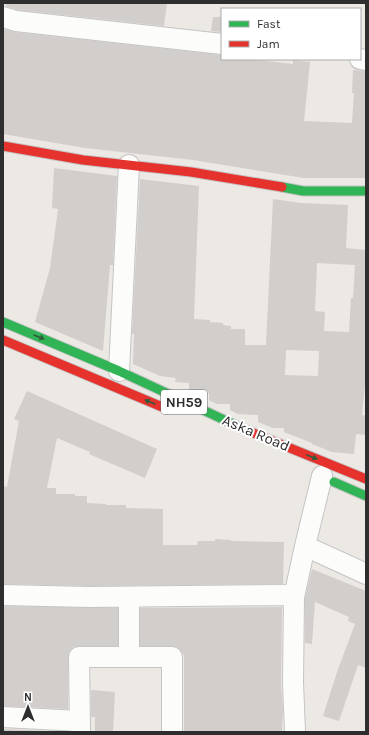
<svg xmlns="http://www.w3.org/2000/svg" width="369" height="735" font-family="Karla,sans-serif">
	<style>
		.building { fill: #d1cecb; fill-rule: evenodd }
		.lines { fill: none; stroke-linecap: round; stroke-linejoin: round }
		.street-casing { stroke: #c5c4c5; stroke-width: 22 }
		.fast-casing { stroke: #c5c4c5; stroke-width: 11 }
		.jam-casing { stroke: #c5c4c5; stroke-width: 11 }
		.street { stroke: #fcfcfb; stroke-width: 20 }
		.fast { stroke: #30b455; stroke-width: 9 }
		.jam { stroke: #e5322d; stroke-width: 9 }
		.oneway { fill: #2f5d3c }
		.labels { text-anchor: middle; stroke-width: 4; stroke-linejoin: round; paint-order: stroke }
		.shield { fill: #fff; stroke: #6d6d6d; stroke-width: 1 }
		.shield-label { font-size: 14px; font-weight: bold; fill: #2e2e2e }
		.street-label { font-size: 15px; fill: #2e2e2e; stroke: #fff }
	</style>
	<rect width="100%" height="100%" fill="#ece8e4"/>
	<path class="building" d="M6 3H167L164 26 18 10 6 6Z
		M213 17H222V32L211 31Z
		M3 29 15 32 222 55V59H249L293 64V60L310 62 304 121 352 123 354 93H352L353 70 366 71V178H304L193 160 85 148 3 134Z
		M54 168 117 176 113 265H110L103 351 35 322 50 268 58 209 52 208Z
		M140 179 199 186 194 319 210 320V322L223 323V325L231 326V329H245V345H266L273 199 301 203 348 205 346 248 366 250V374L362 415 366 416V435L356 434 354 454 332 452 312 444V443L284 432V428H273L258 422V415L238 414 230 410V404H217L209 400V393L193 392 189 390V383L175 382 176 378 160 376 133 364 134 334H132ZM317 263 355 265 353 298H351L349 332 324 331 325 312 315 311ZM286 350 319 351 318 376 285 375Z
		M27 391 157 449 145 478 89 454 90 452 57 438 47 488H56V494H75V496H87V503L106 504V505H126V508L163 509V545H197L198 541H215V539L231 540V541L284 542 283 584 89 586 3 584V486L7 487 19 421 14 419Z
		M312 569 366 591V668L358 665 339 721 323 716 337 672 355 624 348 621 349 617 315 602 312 644 305 643V598Z
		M3 606 118 608V646H79L73 647 69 652 68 657V709L3 706Z
		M282 607 281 685 283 710 282 732 184 731V655L178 647 172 646H140V608Z
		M91 690 115 692 113 732H95V717H91Z
		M3 729 68 732H3Z"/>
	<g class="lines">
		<defs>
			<path id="street" d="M3 17 16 21 222 44
				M360 59 366 60
				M119 371 129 165
				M305 546 366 574
				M3 595 89 597 286 595 294 597
				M129 597V657
				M3 717 80 721
				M80 732 79 657H172V732
				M295 732 293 682 294 597 305 546 322 476"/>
			<path id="fast" d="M282 187 303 191H366
				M3 322 119 371 246 430
				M334 482 366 496"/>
			<path id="jam" d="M3 146 83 160 191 172 282 187
				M3 340 167 409
				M246 430 366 479"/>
		</defs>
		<use href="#street" class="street-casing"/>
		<use href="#fast" class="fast-casing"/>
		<use href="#jam" class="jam-casing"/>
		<use href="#street" class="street"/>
		<use href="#fast" class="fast"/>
		<use href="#jam" class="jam"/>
	</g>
	<defs><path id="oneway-solid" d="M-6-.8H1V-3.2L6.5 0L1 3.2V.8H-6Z"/></defs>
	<g class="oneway">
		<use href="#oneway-solid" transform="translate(39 337) rotate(23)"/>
		<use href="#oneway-solid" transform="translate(150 402) rotate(-157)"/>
		<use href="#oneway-solid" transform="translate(312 457) rotate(22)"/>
	</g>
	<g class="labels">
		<rect class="shield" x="161" y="390" width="46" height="24" rx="3"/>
		<g class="shield-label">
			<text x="184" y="407">NH59</text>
		</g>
		<g class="street-label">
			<text transform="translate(256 433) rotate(23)" y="5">Aska Road</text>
		</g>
	</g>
	<rect width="369" height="735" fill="none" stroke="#2e2e2e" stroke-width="8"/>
	<rect x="221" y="8" width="140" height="52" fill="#ffffff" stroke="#ababab"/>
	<rect x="229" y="21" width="20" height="6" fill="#30b455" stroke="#ababab"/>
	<text x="257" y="28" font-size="12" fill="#2e2e2e">Fast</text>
	<rect x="229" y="41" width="20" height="6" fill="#e5322d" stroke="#ababab"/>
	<text x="257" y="48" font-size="12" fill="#2e2e2e">Jam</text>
	<g transform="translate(28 707)" stroke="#ffffff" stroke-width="3" paint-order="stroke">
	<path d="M0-3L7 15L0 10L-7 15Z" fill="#2e2e2e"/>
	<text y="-6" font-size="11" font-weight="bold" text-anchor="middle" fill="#2e2e2e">N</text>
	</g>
</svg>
